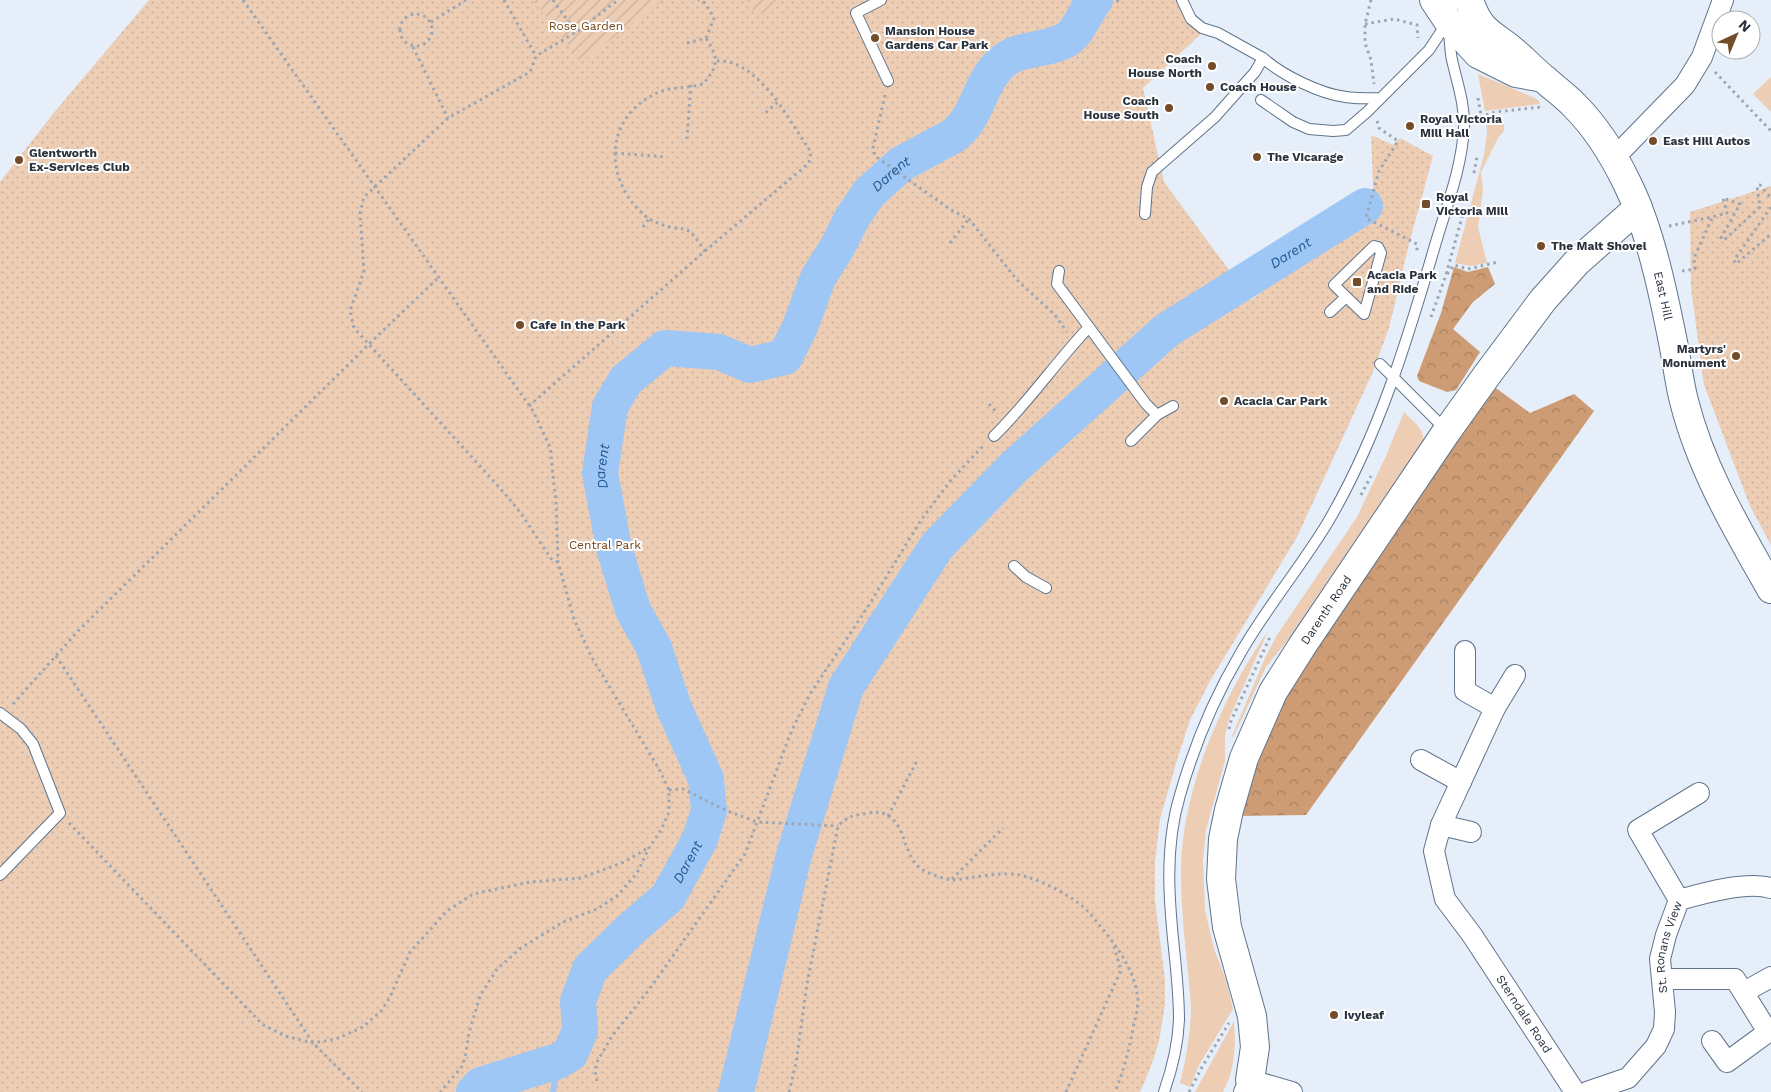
<svg xmlns="http://www.w3.org/2000/svg" width="1771" height="1092" font-family="'Work Sans',sans-serif">
	<style>
		.grass { fill: #edceb5 }
		.forest { fill: url(#forest-crowns) }
		.park { fill: url(#park-dots) }
		.garden { fill: url(#garden-furrows) }
		.lines { fill: none; stroke-linecap: round; stroke-linejoin: round }
		.stream { stroke: #9ec7f6; stroke-width: 6 }
		.river { stroke: #9ec7f6; stroke-width: 36 }
		.lane-casing { stroke: #5f748b; stroke-width: 12 }
		.street-casing { stroke: #5f748b; stroke-width: 22 }
		.secondary-casing { stroke: #5f748b; stroke-width: 30 }
		.primary-casing { stroke: #5f748b; stroke-width: 30 }
		.path { stroke: #9ca5b0; stroke-width: 3; stroke-dasharray: 2.5 4; stroke-linecap: butt }
		.lane { stroke: #fff; stroke-width: 10 }
		.street { stroke: #fff; stroke-width: 20 }
		.secondary { stroke: #fff; stroke-width: 28 }
		.primary { stroke: #fff; stroke-width: 28 }
		.poi-dot { fill: #734c2a; stroke: #fff; stroke-width: 2 }
		.labels { text-anchor: middle; stroke-width: 4; stroke-linejoin: round; paint-order: stroke }
		.park-label { font-size: 12px; fill: #754518; stroke: #fff }
		.poi-label { font-size: 12px; font-weight: bold; fill: #2a323d; stroke: #fff; text-anchor: start }
		.street-label { font-size: 12px; fill: #2a323d; stroke: #fff }
		.water-label { font-size: 14px; font-style: italic; fill: #235992; stroke: #fff }
	</style>
	<defs>
		<pattern id="forest-crowns" width="20" height="18" patternUnits="userSpaceOnUse" patternTransform="scale(1.25)"><rect width="20" height="18" fill="#cd9c74"/><path d="M2 6a3 3 0 1 1 6 0M12 15a3 3 0 1 1 6 0" fill="none" stroke="#a78060"/></pattern>
		<pattern id="park-dots" width="8" height="8" patternUnits="userSpaceOnUse" patternTransform="scale(1.25)"><rect width="8" height="8" fill="#edceb5"/><path d="M2 2h.1M6 6h.1" fill="none" stroke="#cbb19d" stroke-width="1.8" stroke-linecap="round"/></pattern>
		<pattern id="garden-furrows" width="10" height="10" patternUnits="userSpaceOnUse" patternTransform="scale(1.25)"><rect width="10" height="10" fill="#edceb5"/><path d="M-1 1l2-2M0 10L10 0M9 11l2-2" fill="none" stroke="#cbb19d"/></pattern>
	</defs>
	<rect width="100%" height="100%" fill="#e5eef9"/>
	<path class="grass" d="M1478 74 1535 98 1539 101 1540 104 1485 111Z
		M1771 77V112L1753 94Z
		M1499 115 1504 124V131L1498 138 1481 172 1483 190 1478 227 1487 263 1470 266 1455 263 1484 155 1487 132 1486 118Z
		M1404 412C1412 421 1425 428 1423 441L1284 645 1266 667 1233 738 1232 736 1265 658 1277 635 1357 517 1386 456Z
		M1268 631 1229 719 1225 736V761L1206 830 1203 861 1205 910 1214 949 1226 980 1233 1009 1199 1065 1190 1087 1180 1083C1186 1059 1190 1036 1191 1011 1191 999 1189 986 1188 973 1185 941 1181 908 1181 875 1180 793 1222 697 1268 631Z
		M1234 1021C1236 1045 1235 1070 1223 1092H1195Z"/>
	<path class="forest" d="M1454 267 1468 272 1488 267 1495 284 1473 302 1453 329 1480 352 1456 390 1447 392 1419 381 1417 376 1441 313Z
		M1493 386 1530 413 1574 394 1594 411 1306 815 1237 816 1280 703Z"/>
	<path class="park" d="M149 0H1179L1203 32 1143 88 1164 182 1251 300 1374 207 1371 135 1393 145 1400 138 1433 156 1409 244 1389 328 1372 374 1297 537 1210 681 1190 720 1177 760 1160 819 1155 863V900L1165 980V1004L1159 1042 1150 1069 1140 1092H0V182L52 115Z
		M1771 186V545L1750 506 1704 385 1691 288 1690 212Z"/>
	<path class="garden" d="M533 0H663L581 62Z
		M747 0H784L757 16Z"/>
	<g class="lines">
		<path class="stream" d="M553 1092 558 1061"/>
		<g class="river">
			<path id="s1" d="M474 1092 481 1085 558 1061 570 1054 580 1031 578 1001 590 969 631 929 668 897 700 839 709 811 706 779 674 708 654 648 633 610 614 548 600 473 610 407 626 380 665 348 719 352 750 365 785 357 800 327 818 278 838 246 852 218 869 193 901 164 953 136C978 118 979 83 1001 63 1020 46 1045 52 1066 40 1080 32 1084 12 1095 0"/>
			<path id="s2" d="M736 1092 794 855 846 687 937 546 1014 467 1167 330 1365 206"/>
		</g>
		<defs>
			<path id="lane" d="M881 0 856 13 888 81
				M1263 58C1282 75 1320 94 1346 97 1357 99 1369 98 1381 98
				M1261 100 1293 122 1309 129 1333 131 1346 130 1367 112 1429 50 1448 21 1455 0
				M1145 214 1147 187 1152 172 1215 117 1255 72 1263 58 1218 33 1202 28 1191 19 1182 0
				M1374 246 1378 247 1381 253 1364 314 1334 285Z
				M1059 271 1057 284 1146 404 1157 415 1173 406
				M1330 312 1346 297
				M1380 364 1446 430
				M994 436C1028 403 1056 362 1089 327
				M1131 441 1157 415
				M1014 566 1026 577 1046 588
				M0 713 21 729 33 744 60 813 0 875
				M1164 1092C1172 1069 1178 1045 1179 1020 1179 999 1177 978 1175 958 1169 903 1164 848 1180 795 1194 746 1214 698 1240 654 1266 608 1301 567 1328 522 1379 435 1408 338 1436 242 1447 205 1462 167 1464 127 1465 105 1457 82 1452 60 1450 51 1450 41 1449 32"/>
			<g id="street">
				<path d="M1614 158 1685 85 1702 57 1723 0"/>
				<path id="s3" d="M1465 651V691L1495 708 1441 825 1434 851 1445 899 1472 935 1575 1092"/>
				<path d="M1495 708 1515 675"/>
				<path d="M1421 760 1461 782"/>
				<path d="M1441 825 1471 832"/>
				<path d="M1679 900 1638 830 1699 793"/>
				<path d="M1663 979H1735L1768 1032 1727 1062 1712 1041"/>
				<path d="M1744 992 1771 977"/>
				<path d="M1244 1092 1250 1080 1292 1092"/>
				<path id="s4" d="M1587 1092 1628 1078 1656 1046 1664 1029 1665 1012 1660 959 1666 935 1679 900C1704 893 1746 881 1771 888"/>
			</g>
			<g id="secondary">
				<path id="s5" d="M1250 1080 1255 1047 1252 1016 1227 927 1221 879 1223 839 1229 810 1244 758 1273 692 1302 646 1447 431 1487 375 1543 300 1577 262 1638 208"/>
			</g>
			<g id="primary">
				<path d="M1434 0 1448 21 1478 54 1516 73 1538 77"/>
				<path id="s6" d="M1469 0C1472 9 1476 19 1483 27 1491 36 1503 42 1512 50 1523 59 1532 69 1543 78 1553 87 1564 95 1574 105 1596 127 1614 156 1627 183 1650 229 1663 292 1673 342 1677 362 1679 382 1684 401 1701 469 1737 529 1771 589"/>
			</g>
		</defs>
		<use href="#lane" class="lane-casing"/>
		<use href="#street" class="street-casing"/>
		<use href="#secondary" class="secondary-casing"/>
		<use href="#primary" class="primary-casing"/>
		<path class="path" d="M243 0 533 411 550 447 556 502 558 562 574 619 591 656 659 769 669 790V812L661 830 649 848 637 873 617 896 597 909 563 922 521 948 497 969 480 996 469 1033 465 1058 461 1068 440 1092
			M504 0 536 56
			M553 0 576 32
			M1117 0 1119 3
			M1371 0 1365 24V43L1371 60 1374 84
			M400 30a16 16 0 1 1 32 0a16 16 0 1 1-32 0Z
			M431 22 466 0
			M1365 24 1394 19 1417 25 1418 38
			M687 43 706 38 714 18 705 3 698 0
			M413 47 448 118
			M717 61C742 59 764 84 778 102
			M1715 72 1771 131
			M885 95 873 148 875 156 951 210 969 219 1017 280 1055 315 1067 332
			M1478 98 1481 116
			M1480 117 1495 112 1541 107
			M1377 121 1379 128 1398 141 1379 171 1366 218 1417 244V251
			M687 139 691 82
			M615 153 667 157
			M1474 173 1477 157
			M1771 207 1734 260 1736 264 1771 234
			M1669 226 1712 217 1727 213 1723 198 1740 204 1721 238 1724 240 1760 207 1757 186 1760 185 1771 198
			M643 227 649 219C606 186 601 124 651 96 667 86 686 89 703 84 719 65 719 59 706 38
			M950 243 969 219
			M705 251 809 163 811 152 778 102 764 114
			M1682 271 1695 269 1694 258 1712 218
			M1447 274 1454 265 1468 269 1498 262
			M1431 317 1446 275 1465 206
			M989 404 998 414
			M529 406 705 251 691 232 685 229 673 228 660 224 649 219
			M1361 495 1371 476
			M558 562 552 560 520 512 500 488 354 328 350 311 364 271 360 213 364 197 448 118 530 72 536 56 576 32 618 0
			M56 656 313 1043 362 1092
			M13 704 78 631 369 344 438 278
			M1229 729 1231 721 1270 637
			M669 790 683 789 725 810 757 822 838 826
			M888 816 918 759
			M69 823 262 1024 285 1036 313 1043 336 1039 363 1027 382 1010 390 997 410 952 447 911 473 894 530 882 581 878 624 862 648 848
			M952 879 1003 828
			M597 1081 595 1071 597 1062 612 1036 648 991 745 854 791 732 810 694 869 605 921 520 951 480 984 445
			M789 1092 796 1063 807 984 838 826C850 815 852 816 868 813 909 806 899 857 923 870 930 874 944 879 952 880 957 880 962 879 967 878 984 876 1002 872 1020 875 1041 880 1064 892 1081 905 1089 911 1095 920 1101 927 1119 949 1135 971 1138 1000 1138 1008 1136 1016 1134 1023 1130 1047 1124 1070 1115 1092
			M1066 1092 1121 970 1113 943
			M1189 1092 1202 1067 1229 1023"/>
		<use href="#lane" class="lane"/>
		<use href="#street" class="street"/>
		<use href="#secondary" class="secondary"/>
		<use href="#primary" class="primary"/>
	</g>
	<g class="poi-dot">
		<circle cx="875" cy="38" r="5"/>
		<circle cx="1212" cy="66" r="5"/>
		<circle cx="1210" cy="87" r="5"/>
		<circle cx="1169" cy="108" r="5"/>
		<circle cx="1410" cy="126" r="5"/>
		<circle cx="1653" cy="141" r="5"/>
		<circle cx="1257" cy="157" r="5"/>
		<circle cx="19" cy="160" r="5"/>
		<rect x="1421" y="199" width="10" height="10" rx="2.5"/>
		<circle cx="1541" cy="246" r="5"/>
		<rect x="1352" y="277" width="10" height="10" rx="2.5"/>
		<circle cx="520" cy="325" r="5"/>
		<circle cx="1736" cy="356" r="5"/>
		<circle cx="1224" cy="401" r="5"/>
		<circle cx="1334" cy="1015" r="5"/>
	</g>
	<g class="labels">
		<g class="park-label">
			<text x="586" y="30">Rose Garden</text>
			<text x="605" y="549">Central Park</text>
		</g>
		<g class="poi-label">
			<text x="885" y="35">Mansion House<tspan x="885" dy="14">Gardens Car Park</tspan></text>
			<text x="1202" y="63" text-anchor="end">Coach<tspan x="1202" dy="14">House North</tspan></text>
			<text x="1220" y="91">Coach House</text>
			<text x="1159" y="105" text-anchor="end">Coach<tspan x="1159" dy="14">House South</tspan></text>
			<text x="1420" y="123">Royal Victoria<tspan x="1420" dy="14">Mill Hall</tspan></text>
			<text x="1663" y="145">East Hill Autos</text>
			<text x="29" y="157">Glentworth<tspan x="29" dy="14">Ex-Services Club</tspan></text>
			<text x="1267" y="161">The Vicarage</text>
			<text x="1436" y="201">Royal<tspan x="1436" dy="14">Victoria Mill</tspan></text>
			<text x="1551" y="250">The Malt Shovel</text>
			<text x="1367" y="279">Acacia Park<tspan x="1367" dy="14">and Ride</tspan></text>
			<text x="530" y="329">Cafe in the Park</text>
			<text x="1726" y="353" text-anchor="end">Martyrs'<tspan x="1726" dy="14">Monument</tspan></text>
			<text x="1234" y="405">Acacia Car Park</text>
			<text x="1344" y="1019">Ivyleaf</text>
		</g>
		<g class="street-label">
			<text dy="4" stroke="none"><textPath href="#s6" startOffset="364">East Hill</textPath></text>
			<text dy="4" stroke="none"><textPath href="#s5" startOffset="499">Darenth Road</textPath></text>
			<text dy="4" stroke="none"><textPath href="#s4" startOffset="188">St. Ronans View</textPath></text>
			<text dy="4" stroke="none"><textPath href="#s3" startOffset="419">Sterndale Road</textPath></text>
		</g>
		<g class="water-label">
			<text dy="5" stroke="none"><textPath href="#s1" startOffset="1240">Darent</textPath></text>
			<text dy="5" stroke="none"><textPath href="#s2" startOffset="1049">Darent</textPath></text>
			<text dy="5" stroke="none"><textPath href="#s1" startOffset="760">Darent</textPath></text>
			<text dy="5" stroke="none"><textPath href="#s1" startOffset="340">Darent</textPath></text>
		</g>
	</g>
	<g transform="translate(1736 35) rotate(44)"><circle r="24" fill="#ffffff" stroke="#aaadb1"/>
	<path d="M0-4L9 19L0 12L-9 19Z" fill="#734c2a"/>
	<text y="-8" font-size="14" font-weight="bold" text-anchor="middle" fill="#2a323d">N</text>
	</g>
</svg>
